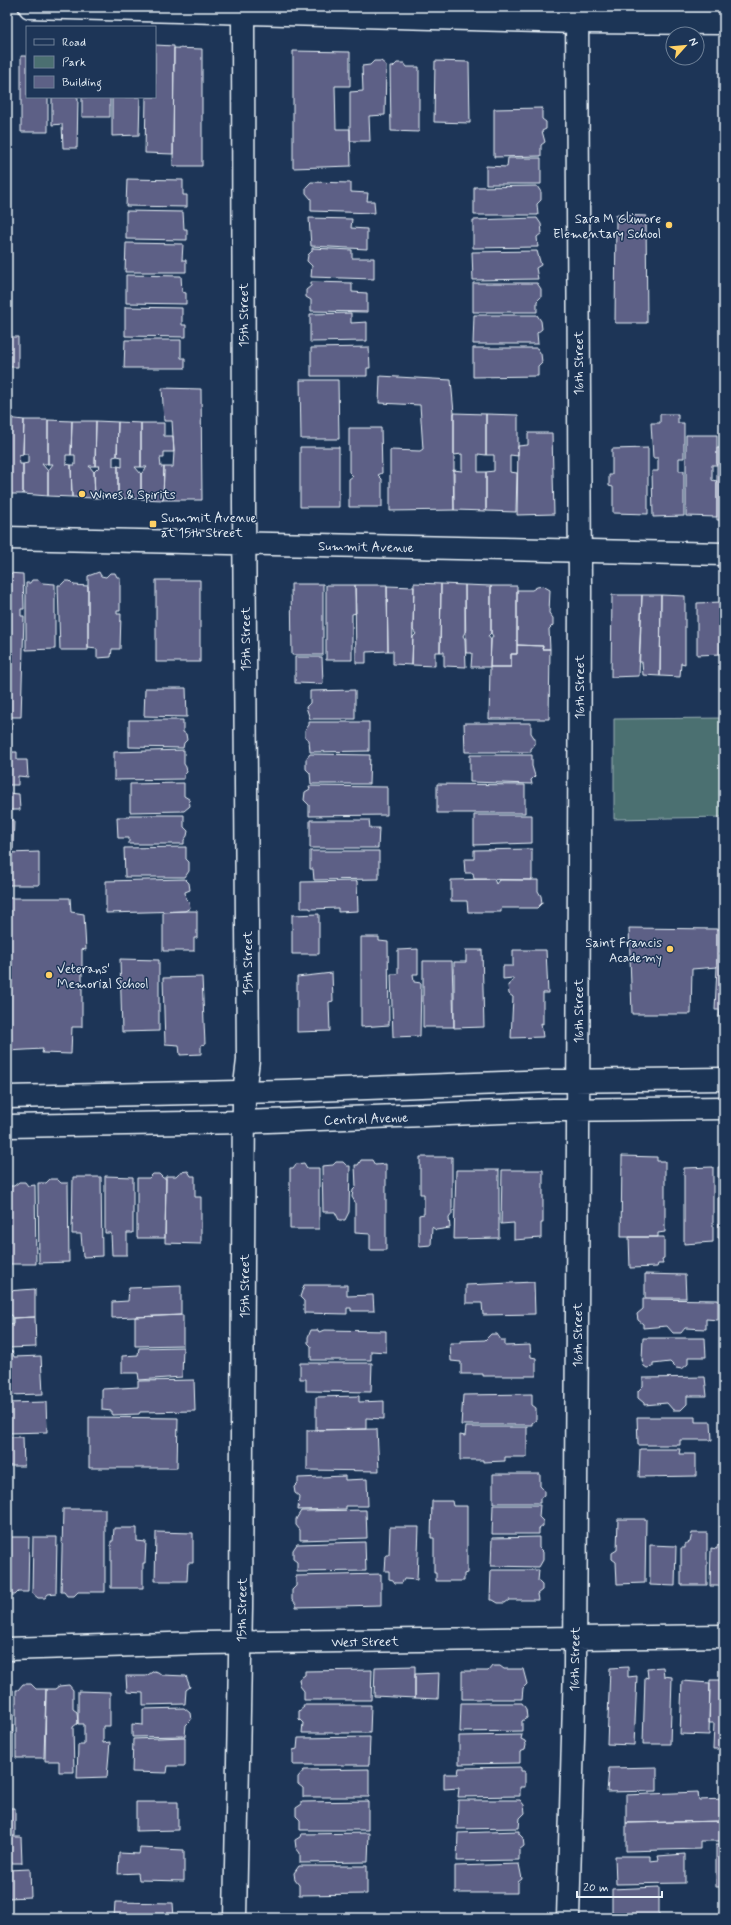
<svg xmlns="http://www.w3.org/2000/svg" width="731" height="1925" font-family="Mynerve,sans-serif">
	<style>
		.park { fill: #4b6f71; stroke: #9ab0b4 }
		.building { fill: #5d6186; stroke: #e8f1f8 }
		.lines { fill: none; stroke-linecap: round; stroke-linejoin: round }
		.minor-casing { stroke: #e8f1f8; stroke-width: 25 }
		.tertiary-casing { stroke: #e8f1f8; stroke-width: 25 }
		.minor { stroke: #1d3557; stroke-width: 22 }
		.tertiary { stroke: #1d3557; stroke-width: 22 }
		.poi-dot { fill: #ffd166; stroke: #1d3557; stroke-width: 1.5 }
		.labels { text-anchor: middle; stroke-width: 3; stroke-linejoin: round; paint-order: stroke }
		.poi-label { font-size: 13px; fill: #e8f1f8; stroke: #1d3557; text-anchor: start }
		.street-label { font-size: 13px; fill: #e8f1f8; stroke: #1d3557 }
	</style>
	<rect width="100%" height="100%" fill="#1d3557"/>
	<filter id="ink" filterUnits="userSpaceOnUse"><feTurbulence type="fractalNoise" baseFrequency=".025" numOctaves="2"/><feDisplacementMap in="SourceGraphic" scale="8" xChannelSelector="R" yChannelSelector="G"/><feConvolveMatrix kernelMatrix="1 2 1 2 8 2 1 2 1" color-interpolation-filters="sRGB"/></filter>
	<g filter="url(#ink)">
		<path class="park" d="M724 718V817L614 819V719Z"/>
		<path class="building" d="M155 45 174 46 173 154 145 153 146 97H155Z
			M174 48 202 49V166H173Z
			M293 51 350 52V86H335L336 129H350L351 166 293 168Z
			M21 56H27V97H48V132H21Z
			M374 61H381L386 65 385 115 369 116 370 141H350V92L363 91 362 66 370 65Z
			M435 61 469 62 470 123 434 122Z
			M397 63H404L407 67H419V132L391 131 390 67H393Z
			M52 97H78L77 148H63L62 124 52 125Z
			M82 97H110V117H82Z
			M112 97H140L139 135 112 136Z
			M542 108V119L546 122V129L542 131 545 142 541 145V156L494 157V109Z
			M508 158H541V184H486V166L507 167Z
			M127 179 183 180V195H187V207L126 206Z
			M311 182 351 183V192L368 193 367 201H374L375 213 311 211V199L306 193V187Z
			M537 186 541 192V200L537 204 538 215H474V187Z
			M126 211 183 212 184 229H187V240L126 239Z
			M616 215 646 216 647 323H615Z
			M309 218 352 219 351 228 367 229V249L311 246Z
			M537 218 541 224 542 233 537 237 538 247 473 248V220Z
			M126 243 183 244 182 260H186V272H125Z
			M312 248 352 250V258H374V279L311 277 312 266 307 261 308 255 312 251Z
			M537 251 541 265 536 268 538 279 473 280 472 252Z
			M126 275 181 276 182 292 186 293V304L126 303Z
			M311 282 352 283V292L367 293V312L311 311V300L306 297V290L311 286Z
			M473 283H537L541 289V297L537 301V312H473Z
			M125 307 182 308V325H186V337L125 336Z
			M351 313V323L367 322V341L310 342V314Z
			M474 315H537L541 321 542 329 537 333 538 344H473Z
			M7 337H18V367H7Z
			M125 340H181V358H185V368H124Z
			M369 347 370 368H367V376H311V348Z
			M473 348H537L541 354 542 362 538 366V376L473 377Z
			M380 376 451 380 454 413V510L390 511V450L420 451 423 449 420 405 379 403Z
			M300 380H338L339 439H301Z
			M162 388 201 389 202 500H163L164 467H173L174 452 172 421H164Z
			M454 413 486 414V455L478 454V472H486V511L454 510 453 470 462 471V454L454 455Z
			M486 414 518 415V456L510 455V472L517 473 516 512 486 511V472L494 471V455H486Z
			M660 414H678V423H684V458H679V471H684V516L653 517 652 471H658V458H653L651 423H660Z
			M7 418 24 420 23 454 19 455 20 464H23V494H7Z
			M24 420H48V464H42L48 471V496L23 494V464L28 463V454H23Z
			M48 420 72 421 71 455H66V464L71 465 72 497 48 496V471L53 464H48Z
			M72 421H96L95 466H89L94 472 95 498 72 497 71 465H75V455H71Z
			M96 421 118 422 117 456 113 457V466H118V498H95L94 472 100 466H95Z
			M118 422 141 423V467H135L141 474V499L118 498V466L122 467V457L117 456Z
			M141 423H164V436H173L174 452H164V458H160L161 467H164L163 500 141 499V474L147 467H141Z
			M349 428H381L382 473 378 475 382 479V507H349V479L353 476 349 472Z
			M528 433H552L554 514 517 515 518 446 528 445Z
			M686 435H717V465H712V480L717 481V517L686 516Z
			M300 447H339V507H300Z
			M648 448V514L613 513V487L609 486V475H612V449Z
			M717 448H724V520H717Z
			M99 572 101 576 106 577 110 573H115L117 577H120V611H117V614H121L120 649H112L111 657 97 658V649L88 648V576Z
			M7 573 23 574 24 609H21V616H24L21 717H7Z
			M32 580H39L42 583 55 584V649L26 650V583H30Z
			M156 580H200V662H156Z
			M65 581H70L74 585 88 586V650H60L58 585H61Z
			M414 583 441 584 440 652H435V666L412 665 413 637 416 634 413 630Z
			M291 584H323V655H292Z
			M441 584 465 585V632L463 636 465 639 466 667 444 666V652H440Z
			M326 585H355L356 613 352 614V660H326Z
			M355 585H387L388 651 366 652V663H356Z
			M465 585 491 586V633L488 636 491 640 490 667H471L472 653H466Z
			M387 586 414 587 412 665 393 664V651H388Z
			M491 586H517V654H511V667H490L491 640 493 636 491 633Z
			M543 586 550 590 549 613 553 618V625L549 629 550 649H542L543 646 517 645V590H532L537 587Z
			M612 595H642L639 676 611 677Z
			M642 595H661L660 676 643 675 642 662H639Z
			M661 595 685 596V664L681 663 680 677 660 676Z
			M721 602H724V686L721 687Z
			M721 602V654L697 655V603Z
			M517 645 543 646 542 649H550L549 719H489L490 667H511V654H517Z
			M295 657H322L323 684 295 683Z
			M145 688H186L187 717 144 716Z
			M355 690V719H310L306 707 310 703V691Z
			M129 720H183V732L186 734 187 740 184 743 183 748 129 747Z
			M309 722H369V751L310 752 309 740 305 737V730L309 725Z
			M464 723H531V733L535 739V744L531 749V752H465Z
			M7 724H11V752H7Z
			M184 750V764L186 767 187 772 184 775V779L114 780V752Z
			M7 752H17V760H27L28 777 18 776V785H7Z
			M310 754 370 755 369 784H311L310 773 306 769V759Z
			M470 755H532V766L535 776 531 780 532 784 470 782Z
			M184 783V796L189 799 190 806 184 811 130 812V784Z
			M437 784 525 785V813H437Z
			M309 786 387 787V815L309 816V805L304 800 305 792 310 789Z
			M7 793 19 794 20 810H8L7 817Z
			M129 815H184V827L188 831 187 836 184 840V844H129V838H118L117 817H129Z
			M474 815H532V843L474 845Z
			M7 820H14L13 849 7 848Z
			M310 820H369L370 828H379L378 848H310Z
			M186 847V859L189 862V871L185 877H125L124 848Z
			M532 849V880L474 879 473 873H465L464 859H474V850Z
			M310 851H379V879L314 880 313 869H310Z
			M39 852V885H7V853Z
			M185 879 189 883 190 890 185 892 186 899 189 902 190 908 185 911 106 913V881Z
			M494 879 496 884 499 880H538V891L541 896 542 903 537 908H501V912H468L467 901H451V880Z
			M357 881 358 911 338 912V908L310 909V908H301V882Z
			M7 898H70L71 912 84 914 86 950 82 949V1027H72L71 1054 42 1053 43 1049 7 1051Z
			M185 911H197V938H194V951H163V912Z
			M319 914V954H292V915Z
			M629 928 717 929V967L692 969 691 1014H632Z
			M717 929H724V1017H719L720 1010H715L717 967Z
			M361 937H379V941L388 942 389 1025 361 1027Z
			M418 949V974H413L414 982 421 983 420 1036 393 1037 391 974H398V950Z
			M466 950H482L484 1027 454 1028V962H466Z
			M513 950H546L548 993H543V1024L541 1023 543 1037 511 1038 513 997 509 994 508 985 513 981V978L503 979V966H513Z
			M120 959 159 960V1031L122 1032Z
			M423 961H452L454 1027H423Z
			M332 973 333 1001 329 1002 330 1031 297 1032V977Z
			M202 977 205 1044 201 1045V1054L180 1055 179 1045 165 1044 163 978Z
			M622 1156 657 1157V1161H665V1232L658 1233V1237H621Z
			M420 1157H452V1214L449 1218 450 1228 436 1230 432 1227 431 1245 419 1246V1215L424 1214V1194H420Z
			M361 1160H372L375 1165 386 1164V1250H370V1234L355 1233V1202L352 1197 353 1190 356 1187 355 1165H358Z
			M336 1162H343L347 1166H350L349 1212 345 1220H339L335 1212H323L322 1166 333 1165Z
			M304 1163 307 1168H319V1229H290V1168H293L296 1164Z
			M713 1167V1242L684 1244V1168Z
			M718 1167H724V1238H718Z
			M456 1170H499V1238L454 1239Z
			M502 1170H543V1223H541V1238L514 1240V1223L501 1224Z
			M188 1171 191 1176H195V1197H201V1244L165 1243 166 1176H176L180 1172Z
			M153 1174H159L163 1178H166L165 1238H137V1178H149Z
			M105 1176 133 1177V1233H127V1255H112L111 1233H105Z
			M73 1177H101L102 1256 83 1257 81 1234H72Z
			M50 1179H57L61 1183H68L69 1262 39 1263 38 1183H46Z
			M19 1182H25L28 1186 35 1185 36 1264H7V1186H14Z
			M629 1237H664V1258L662 1259 663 1264H658L657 1267 630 1268Z
			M645 1274 685 1275 686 1298H645Z
			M534 1282 535 1314 483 1315 482 1303H466V1285Z
			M304 1285H347V1296L373 1295 374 1311H351V1308H347V1314L304 1313V1301L300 1297Z
			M181 1286V1315L112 1318V1302L128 1301 129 1288Z
			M35 1289V1317L13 1318 12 1315 7 1316V1320V1291Z
			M643 1299 718 1300V1320L706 1319V1329L685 1328 681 1333H673L667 1326 643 1328V1324L638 1320 637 1314 643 1309Z
			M183 1315V1345L135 1346V1317Z
			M35 1317 36 1347 7 1348V1320L8 1323 13 1324V1318Z
			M311 1330H318L319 1332 324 1330 386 1331V1352L371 1351V1360H311V1346L308 1343V1337Z
			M491 1334H497L501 1340H505V1346L530 1345 531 1357 536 1358V1376H483V1374H461V1362L451 1361 450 1343H460V1341L485 1340Z
			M643 1338H705L706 1357H688V1364L682 1369 676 1368 670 1362 653 1364V1367L647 1368 644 1366 642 1360Z
			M183 1347 182 1377 139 1380 138 1373H122V1356L138 1355 139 1348Z
			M12 1351 14 1357 41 1356 43 1394 7 1395V1352Z
			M300 1363H372L371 1392 306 1391V1379H300Z
			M705 1377 707 1396H687V1404L681 1410H673L667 1403 644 1405V1403L638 1398V1391L643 1386V1378Z
			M194 1380 195 1411 140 1412 139 1414 112 1415V1411L102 1410V1389L138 1387V1381Z
			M532 1394V1405L536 1408V1420L532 1423V1425H461L463 1395Z
			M359 1396V1402L384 1401V1419L366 1418V1429L316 1430V1397Z
			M46 1402 47 1432 7 1433V1403Z
			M89 1417 178 1418 177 1468H89Z
			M637 1417H695V1422H711L712 1440H680V1445H638Z
			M466 1427H527V1457H505V1461L483 1462V1460H460V1435L465 1436Z
			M377 1429 379 1471 307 1470V1430Z
			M7 1437H23L24 1466H7Z
			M640 1449H680L679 1454H696V1476L639 1477Z
			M493 1474H540V1486L544 1490V1495L540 1498V1503H493Z
			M345 1476V1480L367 1479 368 1506H346V1509L298 1510 299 1496 295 1493 294 1487 298 1483V1478Z
			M432 1501H452L453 1506H467V1573L464 1574V1581H436V1573H434V1538H431Z
			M493 1505H540L539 1517 543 1521V1526L539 1529V1534H492Z
			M63 1509H105V1592H78L74 1596H67L64 1592H61Z
			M366 1510 367 1538 300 1540V1530L296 1525V1519L301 1511Z
			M618 1519H646L645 1583 617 1584 616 1562 612 1559V1553L617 1550Z
			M390 1527H419L417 1580 404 1579 402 1583H395L393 1580 389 1579V1571H385L386 1555H389Z
			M114 1528H137V1541L146 1542 145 1563H143V1588H111V1541H113Z
			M156 1532 193 1533V1563H188L187 1581H155Z
			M692 1533H707V1585H681V1548H685V1544L690 1542Z
			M721 1535H724V1586H710L711 1548 717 1549V1546L721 1545Z
			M7 1537H29L28 1592H18L15 1595H10L7 1592Z
			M33 1537H57L56 1593 48 1594 45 1598H38L32 1593Z
			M539 1537V1548L543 1552V1560L539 1567 491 1566 492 1538Z
			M365 1542 366 1571 297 1572V1562L293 1559V1550L297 1544Z
			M650 1545 676 1546 675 1586 650 1585Z
			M491 1570H539L538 1581 542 1585V1590L537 1594 538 1600H509L505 1603H498L493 1600H490Z
			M381 1574V1605L296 1607V1604L292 1599V1590L296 1586V1576Z
			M415 1666V1698L374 1696 375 1667Z
			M492 1666H500L504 1669H523L527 1684 523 1688 522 1699H462V1671H488Z
			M628 1667V1677L637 1676 634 1745 607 1744 610 1668Z
			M663 1667 664 1676 672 1677 670 1744H643L645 1677 648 1678 647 1668Z
			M372 1670 371 1700H304V1691L300 1686 299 1679 305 1675V1671Z
			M154 1671 158 1672 162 1675 186 1676 190 1687 186 1690 185 1704 143 1705V1693L127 1692 126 1676H146Z
			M439 1673 438 1699 415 1698V1674Z
			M710 1680H724V1749H713L714 1723H709Z
			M682 1681 710 1683 709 1735 680 1734Z
			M23 1684H31L36 1689H46L44 1758H16V1690H18Z
			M69 1685 73 1690V1709L77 1712 78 1723 73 1727 74 1772H59V1761H45L46 1689H55L59 1686Z
			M7 1690H13V1757L7 1758Z
			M78 1691 110 1692V1726H103V1743L110 1742 107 1777 77 1778 78 1745H84V1724H78Z
			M461 1703H522L526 1709 527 1718 522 1721V1731L460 1732Z
			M303 1705H371L370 1733H302L303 1723 299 1719V1711L304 1707Z
			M184 1708 190 1713 191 1720 186 1725 185 1736 132 1737V1724L143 1725V1709Z
			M522 1735 521 1739 525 1741 526 1745 525 1750 520 1752V1763L459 1764V1736Z
			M185 1737V1766H168L167 1773 132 1772 133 1739Z
			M370 1737 369 1765H293V1750L297 1749 298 1738Z
			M521 1767V1771H525V1787H520V1796L458 1797 459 1788 444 1789V1774H458L459 1768Z
			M657 1767V1791L607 1792 609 1768Z
			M369 1769V1797H303V1788L298 1784V1777L304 1770Z
			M698 1792 699 1800 724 1799V1821L626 1823V1795Z
			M458 1800H520L524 1805 525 1813 520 1818 519 1828 457 1829Z
			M368 1801V1830H300V1820L296 1816V1808L302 1804V1802Z
			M136 1802H178V1830L136 1831Z
			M7 1808H15V1836H7Z
			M724 1821V1841H700V1849L626 1851V1823Z
			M519 1831V1834L523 1838 524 1846 519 1850V1860L457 1861 458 1833Z
			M369 1833 368 1862 300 1863V1853L296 1848 295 1840 300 1837 301 1834Z
			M7 1837H21L22 1863H7Z
			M716 1845H724V1887H716Z
			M140 1848 184 1850V1881L139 1880 138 1873 118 1874 119 1853 139 1854Z
			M685 1854V1883L616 1884 615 1856H650V1861L659 1860 658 1856Z
			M519 1864 522 1879 518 1882V1893H455V1866Z
			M299 1866H367V1894L299 1895V1885L295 1880 294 1873Z
			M30 1869 31 1897 7 1898V1870Z
			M659 1887V1917L612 1918V1889Z
			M115 1902 173 1903 174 1918H114Z
			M475 1915H530V1918H475Z"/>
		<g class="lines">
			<defs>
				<path id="minor" d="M7 1097 287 1091 552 1081 724 1079
					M7 1126 245 1122 553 1110 724 1108
					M7 1649 201 1643 724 1636
					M568 1918 575 1666 578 1136 580 592 577 7"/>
				<path id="tertiary" d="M30 7 577 22 724 23
					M7 538 724 554
					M235 1918 241 1607 244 1093 248 1060 244 506 243 7"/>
			</defs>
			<use href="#minor" class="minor-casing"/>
			<use href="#tertiary" class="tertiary-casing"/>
			<use href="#minor" class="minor"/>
			<use href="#tertiary" class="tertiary"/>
		</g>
	</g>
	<g class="poi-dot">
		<circle cx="669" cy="225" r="4"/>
		<circle cx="82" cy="494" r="4"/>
		<rect x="149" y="520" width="8" height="8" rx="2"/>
		<circle cx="670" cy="949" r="4"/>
		<circle cx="49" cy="975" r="4"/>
	</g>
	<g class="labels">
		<g class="poi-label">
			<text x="661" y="223" text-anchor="end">Sara M Glimore<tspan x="661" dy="15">Elementary School</tspan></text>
			<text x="90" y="499">Wines &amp; Spirits</text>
			<text x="161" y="522">Summit Avenue<tspan x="161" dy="15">at 15th Street</tspan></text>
			<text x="662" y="947" text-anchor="end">Saint Francis<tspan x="662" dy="15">Academy</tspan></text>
			<text x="57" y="973">Veterans'<tspan x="57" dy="15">Memorial School</tspan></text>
		</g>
		<g class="street-label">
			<text transform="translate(243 315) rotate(-90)" y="5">15th Street</text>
			<text transform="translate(578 363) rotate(-90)" y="5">16th Street</text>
			<text transform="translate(366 546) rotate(1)" y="5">Summit Avenue</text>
			<text transform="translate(245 639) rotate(-90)" y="5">15th Street</text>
			<text transform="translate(579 687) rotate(-90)" y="5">16th Street</text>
			<text transform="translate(247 963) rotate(-90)" y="5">15th Street</text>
			<text transform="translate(578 1011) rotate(-90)" y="5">16th Street</text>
			<text transform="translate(366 1118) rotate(-2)" y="5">Central Avenue</text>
			<text transform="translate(244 1286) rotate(-90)" y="5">15th Street</text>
			<text transform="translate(577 1335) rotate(-90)" y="5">16th Street</text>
			<text transform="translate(241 1610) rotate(-89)" y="5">15th Street</text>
			<text transform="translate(365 1641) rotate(-1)" y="5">West Street</text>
			<text transform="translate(574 1659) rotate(-89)" y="5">16th Street</text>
		</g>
	</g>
	<rect width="731" height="1925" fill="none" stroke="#1d3557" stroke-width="24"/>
	<rect x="12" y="12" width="707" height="1901" fill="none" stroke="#e8f1f8" stroke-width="1.5" filter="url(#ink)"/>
	<rect x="26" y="26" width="130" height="72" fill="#1d3557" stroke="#6e8097"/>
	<rect x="34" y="39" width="20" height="6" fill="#1d3557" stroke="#6e8097"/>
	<text x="62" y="46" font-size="12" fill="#e8f1f8">Road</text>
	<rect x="34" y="56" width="20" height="12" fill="#4b6f71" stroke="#6e8097"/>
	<text x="62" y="66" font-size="12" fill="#e8f1f8">Park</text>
	<rect x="34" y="76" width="20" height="12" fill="#5d6186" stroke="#6e8097"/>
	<text x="62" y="86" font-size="12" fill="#e8f1f8">Building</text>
	<g transform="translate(685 46) rotate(63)"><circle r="19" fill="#1d3557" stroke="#6e8097"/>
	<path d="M0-3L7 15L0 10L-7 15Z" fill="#ffd166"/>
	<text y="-6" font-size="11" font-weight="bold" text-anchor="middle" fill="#e8f1f8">N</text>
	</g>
	<path d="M577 1891v6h85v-6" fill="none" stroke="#e8f1f8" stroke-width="2"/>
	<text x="583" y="1891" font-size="12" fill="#e8f1f8" stroke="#1d3557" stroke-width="3" paint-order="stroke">20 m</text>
</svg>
